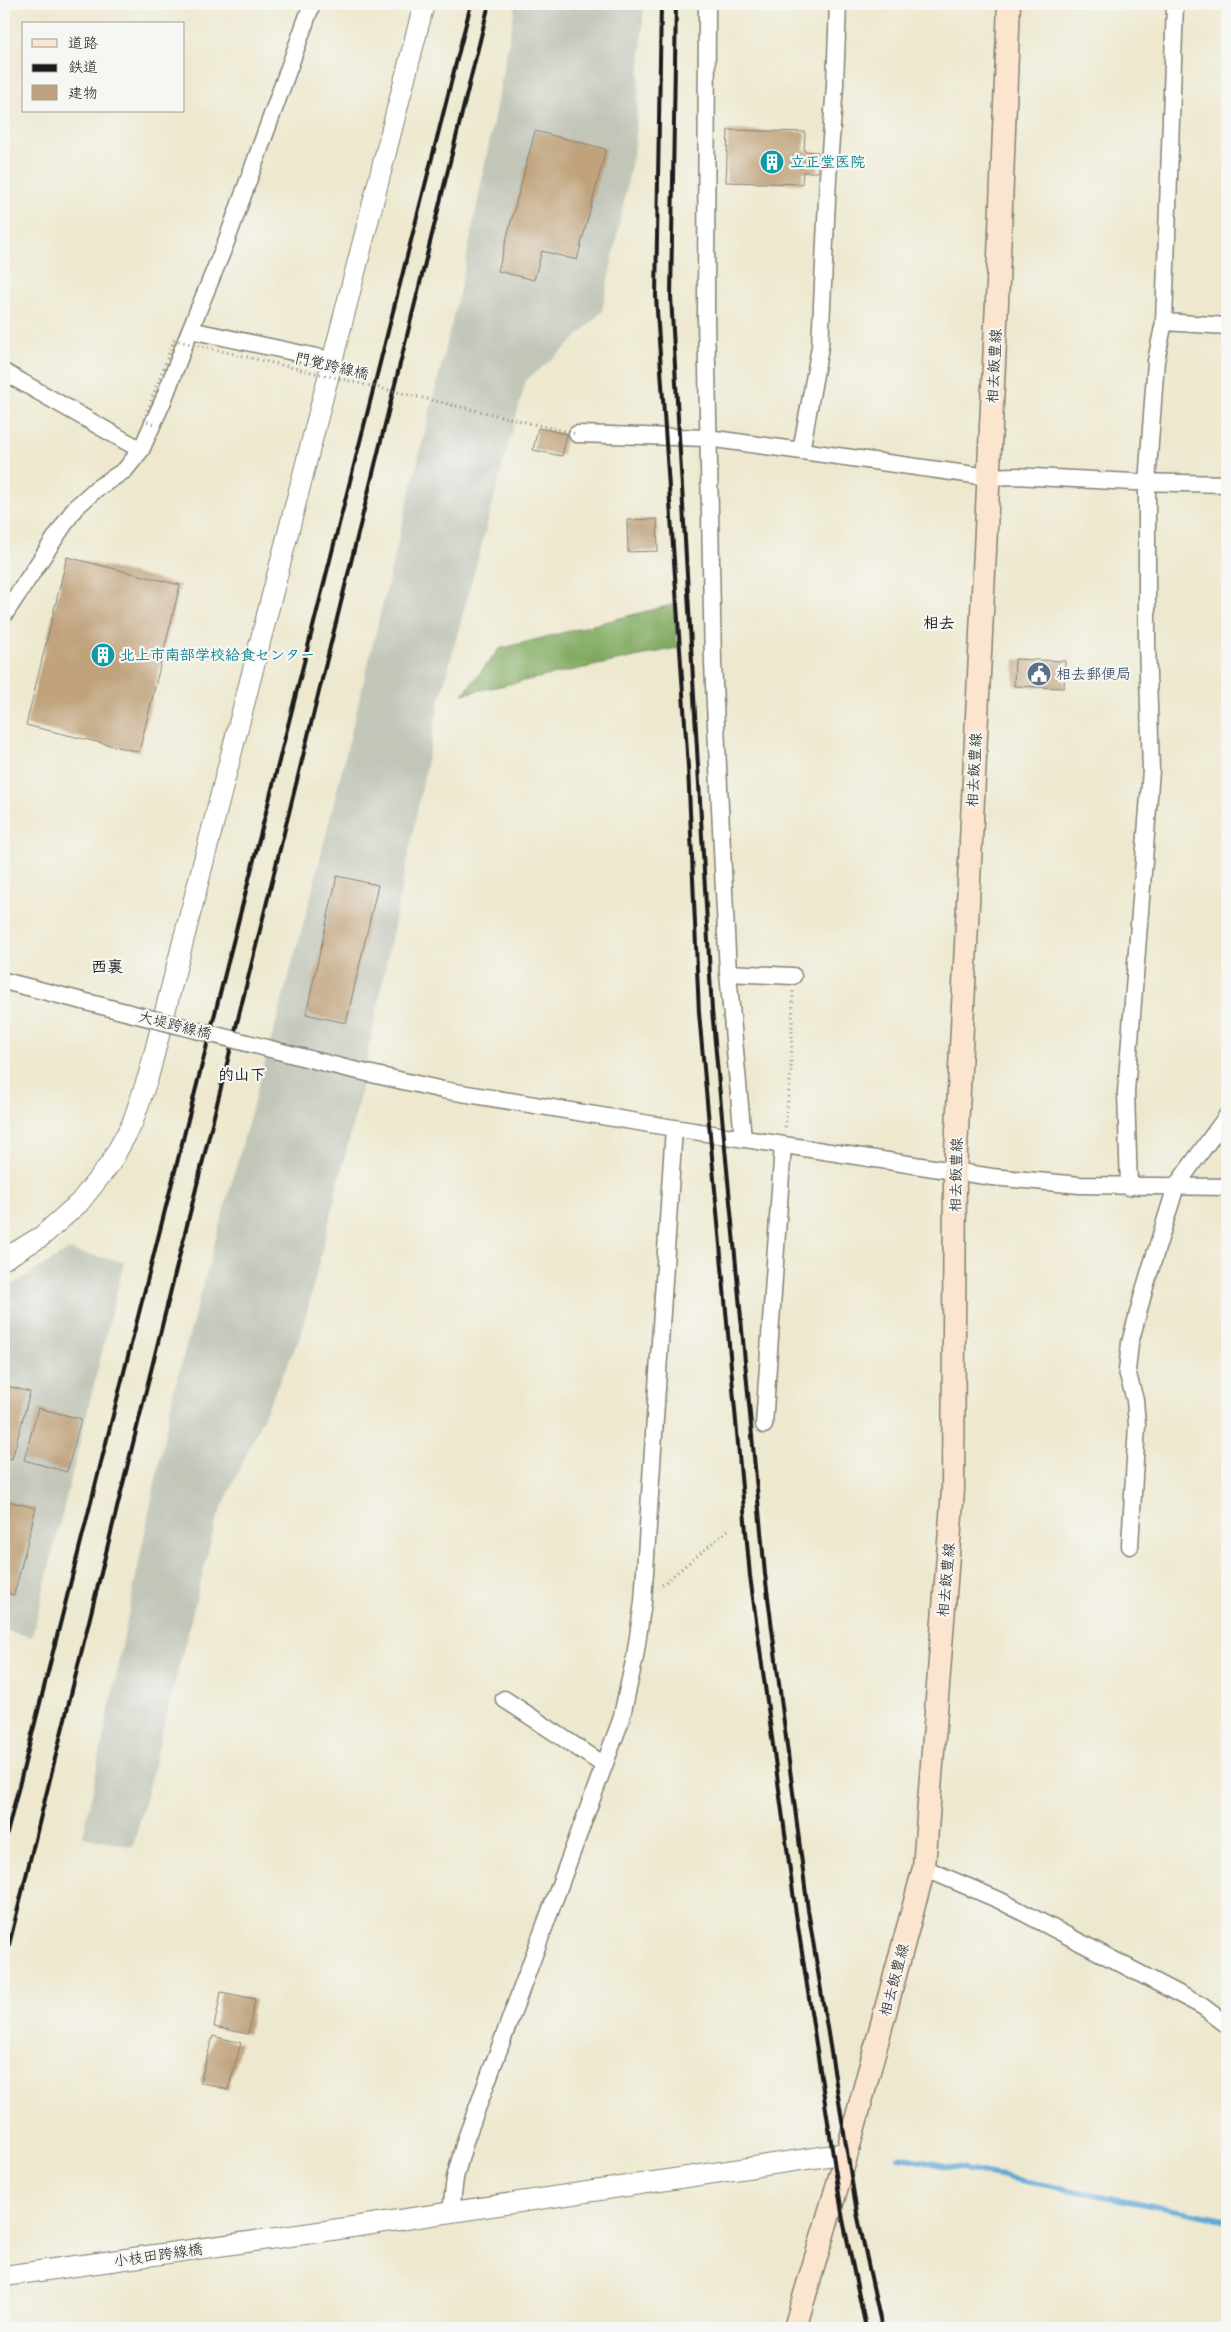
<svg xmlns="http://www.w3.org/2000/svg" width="1231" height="2332" font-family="'Gochi Hand','Klee One',sans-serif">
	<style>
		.industrial { fill: #c2c6b9 }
		.forest { fill: #81aa60; stroke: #4e633e }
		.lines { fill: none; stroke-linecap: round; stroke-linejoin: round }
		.stream { stroke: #5fa8d6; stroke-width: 5.5 }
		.building { fill: #c0a37d }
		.minor-casing { stroke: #848275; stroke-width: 19 }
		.tertiary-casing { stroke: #848275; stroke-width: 22 }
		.secondary-casing { stroke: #848275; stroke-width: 25 }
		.path { stroke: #848275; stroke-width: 3; stroke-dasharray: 1 4; stroke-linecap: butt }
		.minor { stroke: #fff; stroke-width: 16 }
		.tertiary { stroke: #fff; stroke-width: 20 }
		.secondary { stroke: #fbe5cf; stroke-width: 22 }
		.rail { stroke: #1c1c1c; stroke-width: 4 }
		.minor-bridge-casing { stroke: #848275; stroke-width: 19; stroke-linecap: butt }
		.path-bridge { stroke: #848275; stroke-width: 3; stroke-dasharray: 1 4; stroke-linecap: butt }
		.minor-bridge { stroke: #fff; stroke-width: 16 }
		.labels { text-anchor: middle; stroke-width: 4.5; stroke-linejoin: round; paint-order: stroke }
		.culture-label { font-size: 15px; font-weight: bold; fill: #0d838f; stroke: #f6f6f2; text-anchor: start }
		.street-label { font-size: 15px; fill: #1c1c1c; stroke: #f6f6f2 }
		.service-label { font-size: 15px; font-weight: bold; fill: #4e5e75; stroke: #f6f6f2; text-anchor: start }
		.neighbourhood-label { font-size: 16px; font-weight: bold; fill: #1c1c1c; stroke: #f6f6f2 }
	</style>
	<rect width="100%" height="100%" fill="#f6f6f2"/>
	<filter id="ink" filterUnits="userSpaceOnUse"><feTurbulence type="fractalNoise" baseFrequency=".02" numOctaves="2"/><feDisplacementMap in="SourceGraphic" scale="10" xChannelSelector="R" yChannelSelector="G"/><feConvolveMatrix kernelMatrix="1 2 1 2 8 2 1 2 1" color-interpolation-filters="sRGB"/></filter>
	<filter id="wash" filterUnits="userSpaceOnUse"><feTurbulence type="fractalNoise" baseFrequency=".0096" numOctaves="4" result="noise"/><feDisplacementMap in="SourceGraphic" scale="20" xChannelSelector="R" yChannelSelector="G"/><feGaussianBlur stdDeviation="1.12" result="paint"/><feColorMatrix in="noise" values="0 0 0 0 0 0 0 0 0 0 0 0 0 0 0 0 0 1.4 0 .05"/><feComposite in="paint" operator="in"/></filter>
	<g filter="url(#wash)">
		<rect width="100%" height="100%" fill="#ede8ce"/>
		<path class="industrial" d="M516 4H644L635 145 602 311 568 346 526 380 439 703 358 1103 302 1332 216 1521 133 1847 83 1837 174 1390 310 900 463 277Z
			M68 1250 124 1262 32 1637 4 1630V1290Z"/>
		<path class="forest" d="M675 604 677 648 463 694 499 649Z"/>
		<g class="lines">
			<path class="stream" d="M899 2157 1227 2220"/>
		</g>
		<g id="blocks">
			<path class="building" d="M728 130 805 132 804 151 818 152V172H803L802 184 726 182Z
				M535 131 606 149 577 260 542 251 534 280 498 271Z
				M538 428 567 434 562 456 533 450Z
				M657 519 658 551 628 552 627 520Z
				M67 557 180 585 139 752 26 725Z
				M1015 659 1065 661 1064 688 1014 686Z
				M337 876 378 885 346 1023 306 1014Z
				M4 1385 30 1392 12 1459 4 1457Z
				M38 1408 81 1419 67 1472 24 1460Z
				M4 1500 36 1508 14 1595 4 1592Z
				M221 1992 255 1999 248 2034 214 2027Z
				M213 2036 241 2043 228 2090 200 2082Z"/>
		</g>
	</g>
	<g filter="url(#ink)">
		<use href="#blocks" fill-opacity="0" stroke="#848275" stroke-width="1"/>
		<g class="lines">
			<defs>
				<path id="minor" d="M707 4 706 317 713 663 728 973 743 1139
					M1164 322 1227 326
					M190 330 331 360
					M4 372 141 450
					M577 434 708 438 988 477 1014 476 1134 482 1227 484
					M801 451 820 347 828 178 835 85 838 4
					M4 615 75 508 96 489 125 470 141 450 163 401 190 330 225 245 312 4
					M728 973 793 976
					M345 1068 443 1090 674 1128 992 1177 1080 1185 1227 1187
					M1129 1187 1126 1092 1151 770 1147 643V483L1156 361 1164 322 1175 4
					M764 1425 783 1145
					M1130 1546 1137 1425 1135 1400 1127 1371 1130 1343 1145 1287 1176 1186 1227 1116
					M504 1699 604 1765
					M924 1868 999 1900 1202 2006 1227 2025
					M451 2212 455 2178 465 2141 621 1720 635 1657 643 1602 674 1128"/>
				<path id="tertiary" d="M4 1259 42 1236 79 1203 110 1164 132 1124 149 1074 424 4
					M4 2276 312 2233 847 2153"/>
				<path id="secondary" d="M795 2328 847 2153 924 1868 953 1490 955 1172 998 281 1009 4"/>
			</defs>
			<use href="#minor" class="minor-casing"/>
			<use href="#tertiary" class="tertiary-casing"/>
			<use href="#secondary" class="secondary-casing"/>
			<path class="path" d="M785 1127 791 1071 793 991
				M662 1585 728 1530"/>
			<use href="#minor" class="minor"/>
			<use href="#tertiary" class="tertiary"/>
			<use href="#secondary" class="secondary"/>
			<path class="rail" d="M661 4 656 296 688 767 699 1013 750 1576 795 1907 843 2220 866 2328
				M676 4 671 296 712 1010 765 1574 808 1910 857 2213 882 2328
				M4 1845 471 4
				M4 1965 489 4"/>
			<defs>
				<path id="minor-bridge" d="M4 981 345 1068"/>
			</defs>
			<use href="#minor-bridge" class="minor-bridge-casing"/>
			<path class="path-bridge" d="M153 424 144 420 174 340 577 434"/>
			<use href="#minor-bridge" class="minor-bridge"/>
		</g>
	</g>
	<defs>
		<symbol id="building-disc" viewBox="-11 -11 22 22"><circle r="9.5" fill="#0f9aa8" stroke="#f6f6f2"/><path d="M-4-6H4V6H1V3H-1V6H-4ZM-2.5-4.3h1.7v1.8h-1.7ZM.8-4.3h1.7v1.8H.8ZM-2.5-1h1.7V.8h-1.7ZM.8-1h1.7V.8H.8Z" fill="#fff"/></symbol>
		<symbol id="civic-disc" viewBox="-11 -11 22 22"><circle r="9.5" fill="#5c6f8a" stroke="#f6f6f2"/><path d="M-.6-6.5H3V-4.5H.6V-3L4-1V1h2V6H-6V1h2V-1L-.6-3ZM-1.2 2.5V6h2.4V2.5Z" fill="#fff"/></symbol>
	</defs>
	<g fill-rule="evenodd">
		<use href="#building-disc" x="758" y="148" width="28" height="28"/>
		<use href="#building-disc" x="89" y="641" width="28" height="28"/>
		<use href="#civic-disc" x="1025" y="660" width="28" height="28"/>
	</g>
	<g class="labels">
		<g class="culture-label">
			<text x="790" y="167">立正堂医院</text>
			<text x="120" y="660">北上市南部学校給食センター</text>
		</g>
		<g class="street-label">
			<text transform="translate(332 366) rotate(13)" y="5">門覚跨線橋</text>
			<text transform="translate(994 366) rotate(-87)" y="5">相去飯豊線</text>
			<text transform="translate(974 770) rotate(-87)" y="5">相去飯豊線</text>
			<text transform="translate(175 1025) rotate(14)" y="5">大堤跨線橋</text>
			<text transform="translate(956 1175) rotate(-89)" y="5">相去飯豊線</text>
			<text transform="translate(946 1580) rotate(-85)" y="5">相去飯豊線</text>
			<text transform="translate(894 1980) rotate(-75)" y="5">相去飯豊線</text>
			<text transform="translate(158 2255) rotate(-8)" y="5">小枝田跨線橋</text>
		</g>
		<g class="service-label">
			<text x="1056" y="679">相去郵便局</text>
		</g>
		<g class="neighbourhood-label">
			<text x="939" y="628">相去</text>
			<text x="107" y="972">西裏</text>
			<text x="242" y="1080">的山下</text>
		</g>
	</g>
	<rect width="1231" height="2332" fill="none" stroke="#f6f6f2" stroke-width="20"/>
	<rect x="22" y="22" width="162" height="90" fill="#f6f6f2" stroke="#9f9f9c"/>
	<rect x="32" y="39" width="25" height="8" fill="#fbe5cf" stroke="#9f9f9c"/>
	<text x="68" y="48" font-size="15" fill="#1c1c1c">道路</text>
	<rect x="32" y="64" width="25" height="8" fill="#1c1c1c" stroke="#9f9f9c"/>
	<text x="68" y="72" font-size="15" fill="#1c1c1c">鉄道</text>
	<rect x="32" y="85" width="25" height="15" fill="#c0a37d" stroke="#9f9f9c"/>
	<text x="68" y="98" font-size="15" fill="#1c1c1c">建物</text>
</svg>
